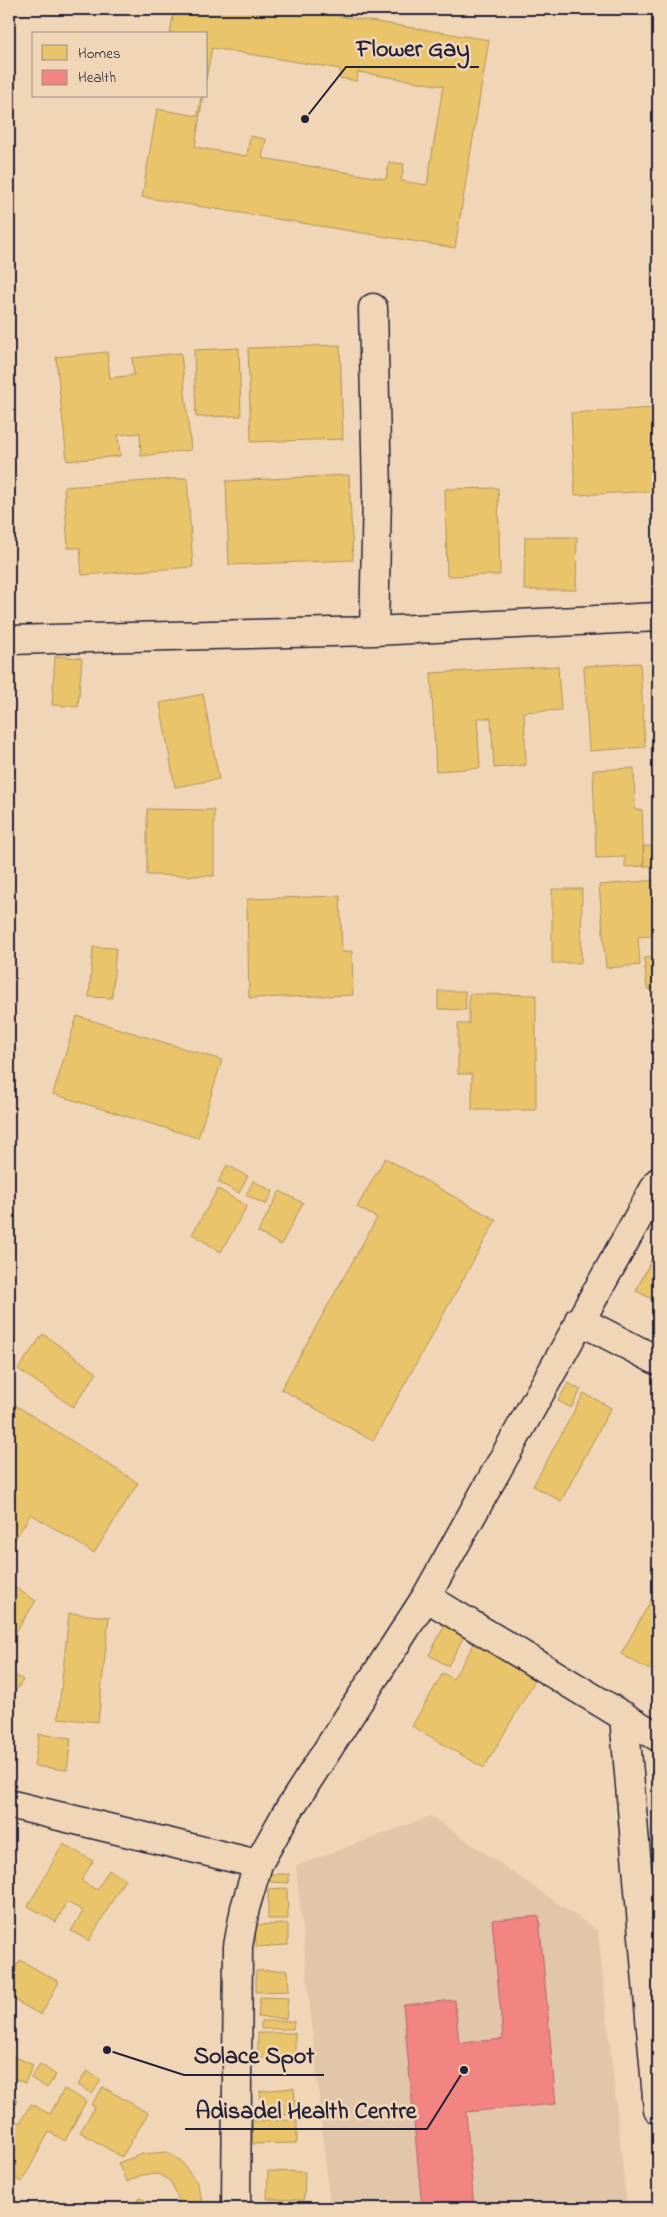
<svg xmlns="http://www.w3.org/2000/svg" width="667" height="2217" font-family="'Indie Flower',sans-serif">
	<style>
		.built { fill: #e1c6aa }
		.homes { fill: #e9c46a; stroke: #ad935c }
		.health { fill: #f28482; stroke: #b4676d }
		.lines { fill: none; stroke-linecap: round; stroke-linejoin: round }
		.minor-casing { stroke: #22223b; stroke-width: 31 }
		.minor { stroke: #f0d6b7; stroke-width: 28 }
		.leader { fill: none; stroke: #22223b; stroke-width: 2 }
		.callout-dot { fill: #22223b; stroke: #f0d6b7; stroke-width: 2 }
		.callout-label { font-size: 24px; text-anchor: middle; font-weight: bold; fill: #22223b; stroke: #f0d6b7; stroke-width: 5; stroke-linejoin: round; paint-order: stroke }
	</style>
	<rect width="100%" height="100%" fill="#f0d6b7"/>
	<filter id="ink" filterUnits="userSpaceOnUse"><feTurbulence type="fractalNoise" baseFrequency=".02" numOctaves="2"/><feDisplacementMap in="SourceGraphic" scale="10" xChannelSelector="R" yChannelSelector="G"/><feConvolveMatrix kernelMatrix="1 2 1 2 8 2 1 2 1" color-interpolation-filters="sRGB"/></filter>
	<g filter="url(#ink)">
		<path class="built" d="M431 1816 598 1931 627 2208H330L296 1866Z"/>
		<path class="homes" d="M174 9H295L489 40 455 248 142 197 157 109 198 116 201 96H203L195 147 247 156 250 136 266 139 262 158 386 179 389 162 404 164 401 181 427 185 443 86 358 72 357 81 339 78 340 69 212 48 206 80V34H170Z
			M340 345 343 439 251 442 248 348Z
			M239 348 241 416 196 417 194 350Z
			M107 352 110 378 134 375 132 358 181 353 191 450 141 456 140 433 118 435 120 456 67 461 56 357Z
			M654 408 658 491 575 495 571 413Z
			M349 475 353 560 229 565 226 481Z
			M187 478 193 567 82 575 80 548H68L64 487Z
			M498 488 500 575 447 576 445 489Z
			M525 537H577L576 590H524Z
			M55 656 82 658 78 707 52 705Z
			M655 662H658V742Z
			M640 663 645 747 589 751 584 666Z
			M558 666 561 710 524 712 526 765 494 768 491 718H477L480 768 436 771 431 673Z
			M203 694 219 779 175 787 160 703Z
			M634 768 635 810H642L644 866 625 867V857L596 858 593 770Z
			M147 809 214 810V876L147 875Z
			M643 846H658V866H644Z
			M658 880V935L638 937 640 965 606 968 599 885Z
			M552 889H582L581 963H552Z
			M340 896 342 952 352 951 353 995 249 998 247 899Z
			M93 947 116 948 112 998 89 997Z
			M658 956V988L647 989 644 958Z
			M438 991H465L466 1010 438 1009Z
			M469 994 536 995V1110H472V1074H458V1024H469Z
			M77 1016 222 1060 198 1138 53 1094Z
			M385 1158 496 1220 373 1441 281 1389 377 1218 357 1207Z
			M227 1165 248 1176 239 1193 218 1182Z
			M253 1181 273 1191 266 1205 246 1195Z
			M218 1189 247 1206 221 1252 192 1234Z
			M280 1191 303 1203 281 1245 258 1232Z
			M658 1246V1302L636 1291Z
			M43 1334 97 1373 73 1407 18 1369Z
			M568 1383 581 1390 571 1408 558 1401Z
			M584 1393 611 1408 561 1501 533 1486Z
			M9 1401 138 1483 94 1553 31 1514 10 1547 9 1546Z
			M658 1483V1500L651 1496Z
			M9 1584 36 1601 15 1633 9 1629Z
			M658 1588V1655L649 1670 621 1654Z
			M69 1613 109 1617 98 1722 58 1718Z
			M447 1621 467 1631 448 1666 429 1655Z
			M480 1634 541 1670 484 1768 412 1726 443 1673 453 1679Z
			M9 1671 23 1680 9 1701Z
			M39 1734 71 1738 67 1770 34 1766Z
			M63 1844 93 1861 81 1881 97 1890 109 1870 125 1879 89 1941 71 1931 83 1911 67 1902 56 1922 28 1906Z
			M270 1874H289V1883L270 1882Z
			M287 1888 288 1919H268V1889Z
			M288 1924V1945L256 1947 255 1925Z
			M20 1960 59 1982 41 2015 9 1997V1978Z
			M288 1970 289 1991 256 1992V1971Z
			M260 1997 288 1998 286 2019 258 2017Z
			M261 2021H294L293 2029H261Z
			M258 2033H295V2057L258 2058Z
			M9 2054 33 2065 25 2083 9 2076Z
			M40 2064 56 2075 47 2088 31 2078Z
			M87 2071 101 2080 92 2094 78 2085Z
			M103 2087 148 2113 122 2157 80 2132 95 2107 91 2105Z
			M294 2088 296 2114 262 2117 260 2091Z
			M64 2089 86 2101 65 2141 49 2132 22 2182 9 2175V2117L20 2123 31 2104 50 2114Z
			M9 2095 17 2099 9 2116Z
			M297 2120V2143L253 2144 252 2121Z
			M167 2152 181 2161 197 2183 204 2208H182L171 2182 159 2174 141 2175 127 2182 118 2163 142 2154Z
			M268 2171 305 2172 304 2200 267 2199Z
			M140 2197 156 2208H132Z
			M70 2201 83 2208H66Z"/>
		<path class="health" d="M539 1916 556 2104 466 2112 474 2208H422L403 2005 455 2000 459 2043 503 2039 492 1920Z"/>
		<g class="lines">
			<defs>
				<path id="minor" d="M373 308 377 494 374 631
					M9 640 374 631 658 617
					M579 1320 658 1361
					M426 1597 658 1737
					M624 1716 658 2110
					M9 1804 258 1864
					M236 2208 238 1946 245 1908 258 1864 286 1814 426 1597 658 1182"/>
			</defs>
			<use href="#minor" class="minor-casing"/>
			<use href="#minor" class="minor"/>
		</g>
	</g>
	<path class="leader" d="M305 119L346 67H479M107 2050L184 2075H324M464 2070L427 2129H185"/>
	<g class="callout-dot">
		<circle cx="305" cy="119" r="5"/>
		<circle cx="107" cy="2050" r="5"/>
		<circle cx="464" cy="2070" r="5"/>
	</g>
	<g class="callout-label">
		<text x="413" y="56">Flower Gay</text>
		<text x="254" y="2063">Solace Spot</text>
		<text x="306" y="2118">Adisadel Health Centre</text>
	</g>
	<rect width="667" height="2217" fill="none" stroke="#f0d6b7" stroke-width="30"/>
	<rect x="15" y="15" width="637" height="2187" fill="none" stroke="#22223b" stroke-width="2" filter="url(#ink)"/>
	<rect x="32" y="32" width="175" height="65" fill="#f0d6b7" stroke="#9e8e85"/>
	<rect x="42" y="45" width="25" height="15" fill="#e9c46a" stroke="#9e8e85"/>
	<text x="78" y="58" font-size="15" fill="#22223b">Homes</text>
	<rect x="42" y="70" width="25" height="15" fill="#f28482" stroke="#9e8e85"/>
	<text x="78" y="82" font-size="15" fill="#22223b">Health</text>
</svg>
